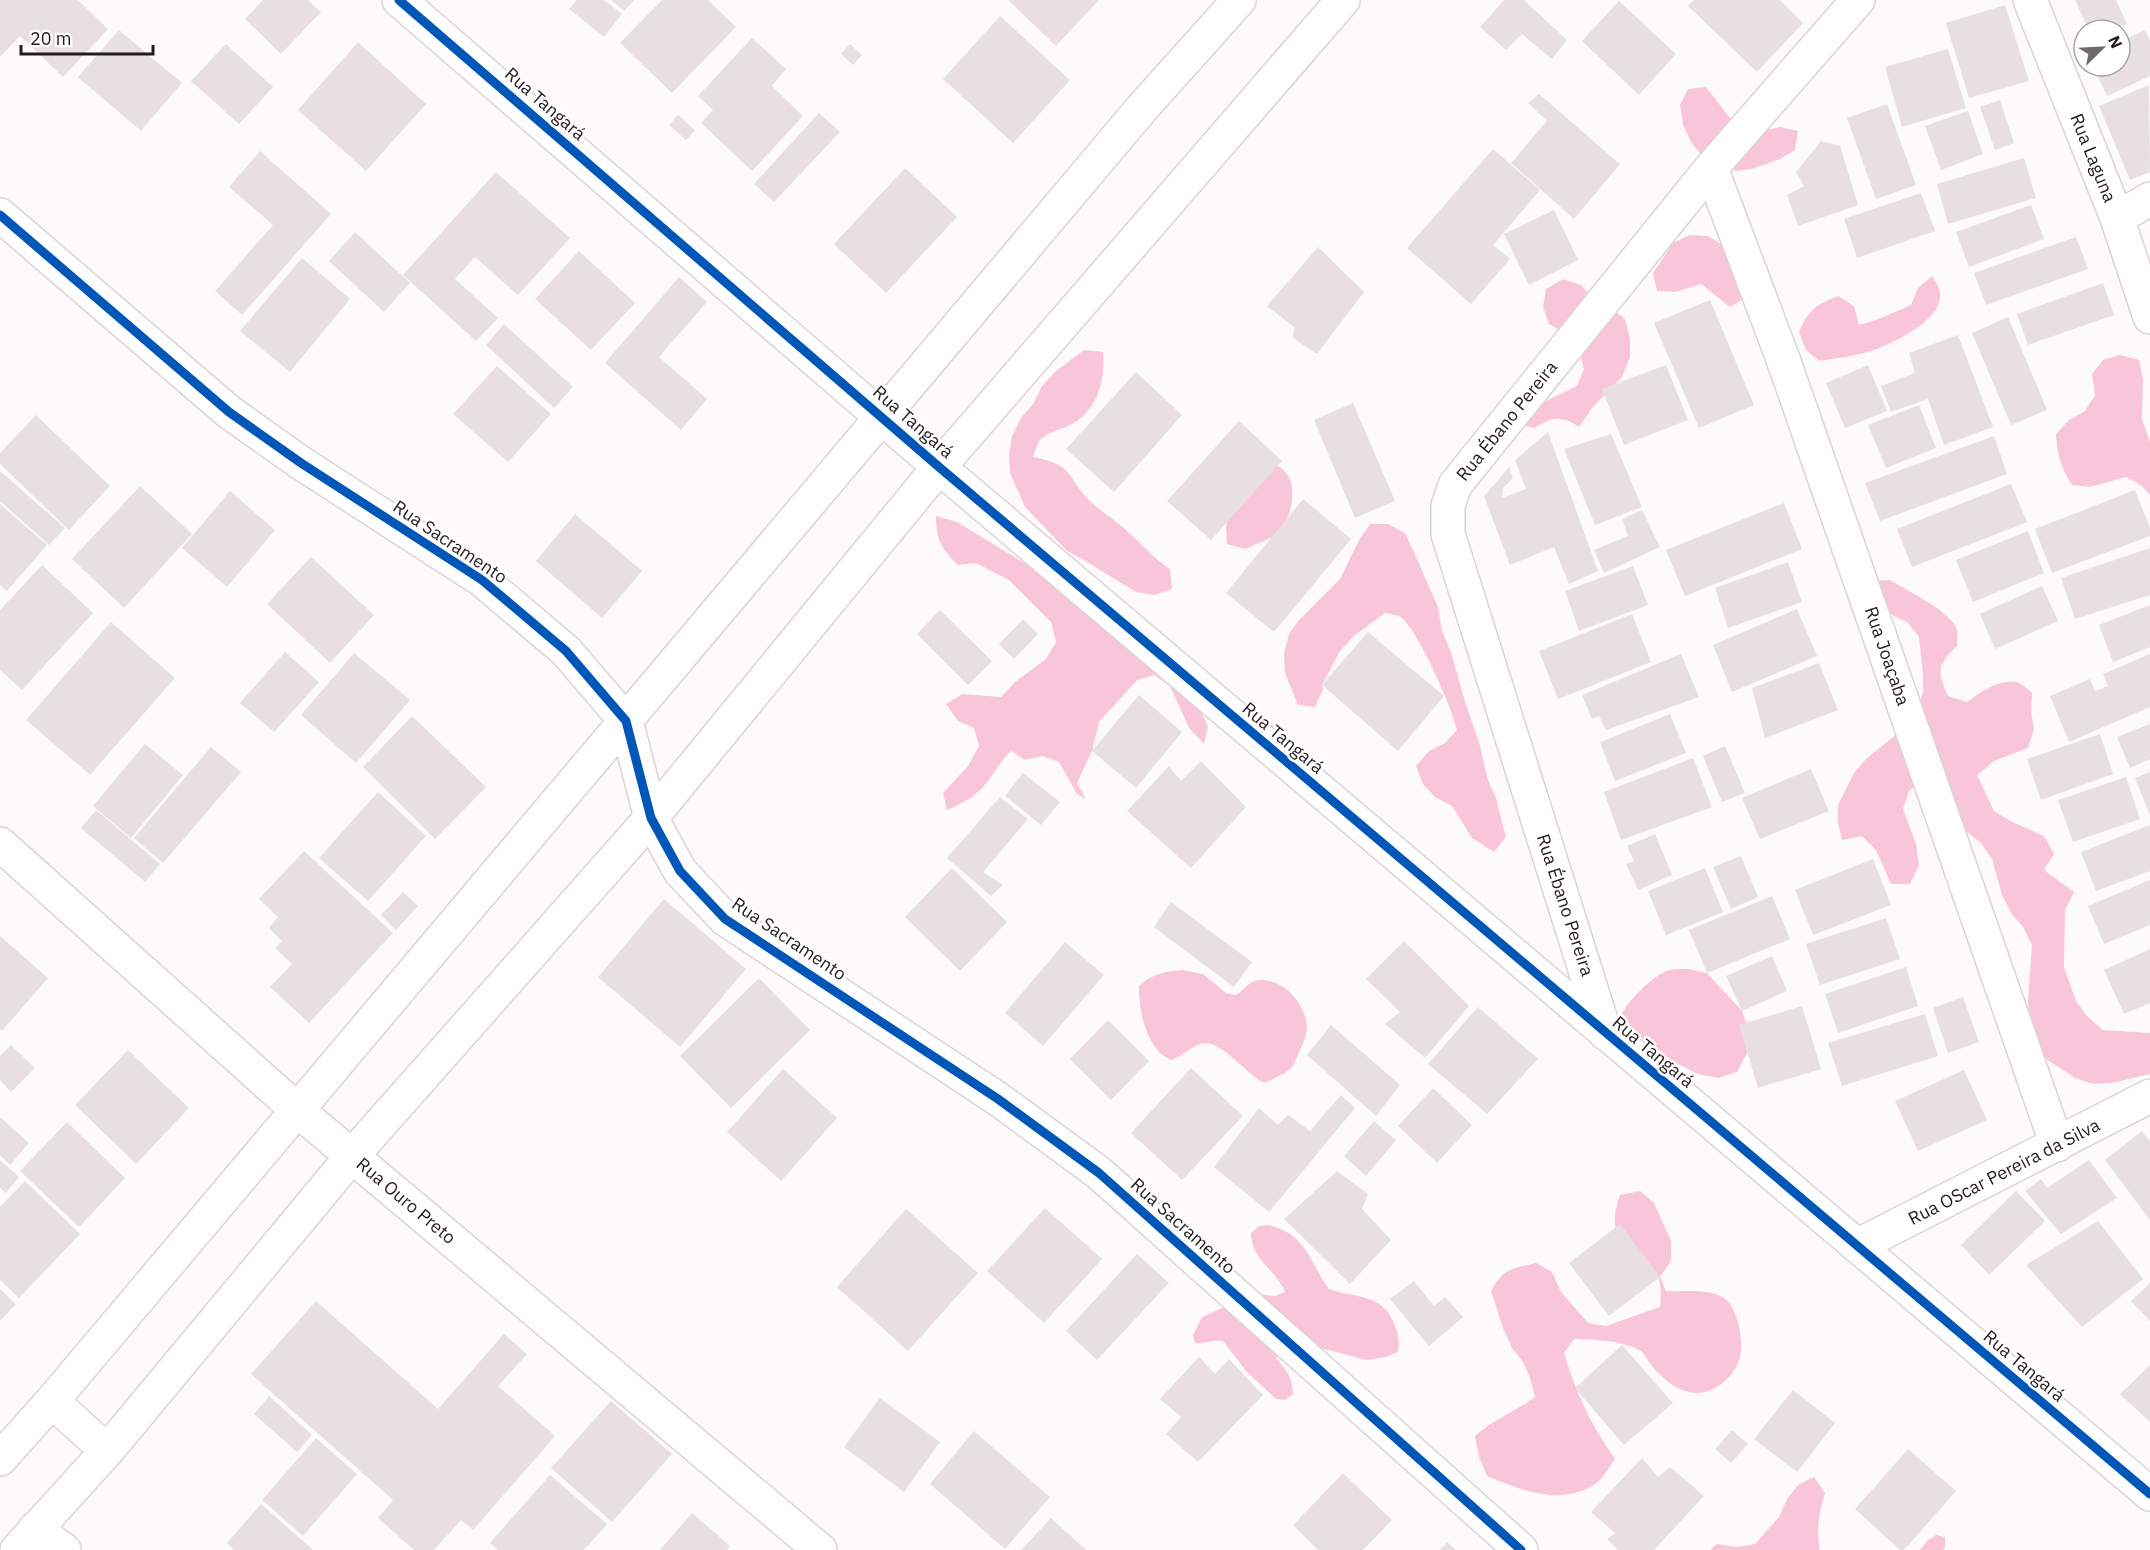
<svg xmlns="http://www.w3.org/2000/svg" width="2150" height="1550" font-family="'IBM Plex Sans',sans-serif">
	<style>
		.forest { fill: #f9c5d9 }
		.building { fill: #e8dfe2 }
		.lines { fill: none; stroke-linecap: round; stroke-linejoin: round }
		.street-casing { stroke: #dbd4d6; stroke-width: 36 }
		.secondary-casing { stroke: #dbd4d6; stroke-width: 36 }
		.street { stroke: #fffefe; stroke-width: 33 }
		.secondary { stroke: #fffefe; stroke-width: 33 }
		.cycleway-casing { stroke: #fff; stroke-width: 13 }
		.cycleway { stroke: #0057b8; stroke-width: 9 }
		.labels { text-anchor: middle; stroke-width: 5; stroke-linejoin: round; paint-order: stroke }
		.street-label { font-size: 18px; fill: #241b1e; stroke: #fff }
	</style>
	<rect width="100%" height="100%" fill="#fdfafb"/>
	<path class="forest" d="M1706 87 1729 117 1744 128 1762 131 1780 127 1798 131 1795 150 1780 159 1752 169 1735 171 1701 155 1691 142 1683 125 1680 105 1688 89Z
		M1689 235 1708 236 1724 246 1747 297 1730 307 1701 284 1675 292 1657 291 1653 273 1673 243Z
		M1932 276C1935 281 1940 288 1940 293 1943 320 1895 342 1874 350 1857 356 1838 358 1819 361L1806 350 1799 332C1808 310 1817 304 1838 296L1854 306 1859 325 1876 320 1911 305 1918 288Z
		M1563 279 1581 285 1593 299 1610 307 1625 319 1630 339V357L1622 377 1592 408 1579 427C1560 415 1552 417 1534 428L1516 423 1527 410 1577 386 1584 369 1578 348 1565 333 1549 324 1543 307 1546 289Z
		M1084 350 1103 352C1105 379 1099 407 1074 423 1064 429 1048 431 1040 440 1037 444 1035 452 1033 457 1076 465 1066 478 1092 503 1102 512 1115 520 1125 529 1141 543 1152 557 1170 569L1172 589 1155 595 1136 592 1084 560 1067 551 1025 507 1010 473 1009 454 1012 436 1021 418 1033 404 1042 386 1056 371Z
		M2120 355 2139 360 2143 379 2142 419 2150 442V495L2141 485 2126 477 2090 487 2072 485C2061 468 2057 454 2056 434L2069 420 2085 411 2095 395 2092 374 2103 360Z
		M1259 462C1265 464 1273 464 1278 466 1301 478 1293 518 1278 532 1270 540 1255 544 1245 549L1227 544 1226 527 1229 509Z
		M936 516 957 522 1044 575 1200 709 1208 727 1204 744 1189 728 1170 686 1154 675 1137 680 1099 722 1092 751 1077 783 1086 799 1102 808 1077 794 1059 762 1042 756 1025 760 1011 751C1001 761 998 767 990 778 980 794 964 803 947 810L943 793 968 766 979 746 974 728 958 721 946 704 962 694 1001 697 1015 682 1046 659 1056 642 1051 622 1009 580 976 563 958 565C941 548 936 540 936 516Z
		M1370 524H1388L1405 533 1413 550 1438 607 1442 631 1451 652 1466 705 1479 742 1488 780 1496 798 1506 837 1494 852 1472 838 1452 806 1435 797 1423 784 1416 766 1429 751 1445 743 1457 730C1452 707 1419 634 1403 619 1399 615 1390 614 1385 613L1354 636 1340 651 1322 685 1323 690 1315 707 1298 705 1285 673 1284 653 1289 634 1299 620 1340 579 1359 540Z
		M1890 580C1906 590 1948 610 1956 627 1958 631 1957 640 1957 646 1937 665 1937 671 1948 696L1967 702C1980 693 1998 679 2016 682 2021 683 2028 689 2032 693L2031 712 2034 729 2028 748 1994 761 1977 775 1994 811 2010 821 2044 836 2054 854 2044 870 2074 892 2065 910 2064 967 2076 1001 2087 1016 2103 1030 2150 1033V1074L2112 1083 2093 1084 2075 1078 2043 1057 2029 1019 2028 1001 2032 945 2023 927 2011 913 2002 895 1992 859 1981 843 1953 821 1924 778 1909 791 1903 809 1916 844 1919 865 1910 884H1891L1876 850 1862 836 1842 840 1838 823V805L1854 773 1866 759 1909 724 1918 709 1923 692V675L1919 637 1908 623 1892 615 1876 599 1873 581Z
		M1688 969 1707 973 1742 1011 1750 1036 1747 1053 1737 1072 1718 1078 1698 1074 1680 1065 1649 1046 1621 1015C1628 1001 1653 975 1669 970 1674 969 1682 969 1688 969Z
		M1183 970 1203 974 1226 993 1236 995C1244 990 1249 981 1259 980 1284 978 1306 1004 1307 1028 1307 1036 1303 1043 1300 1050 1297 1057 1295 1065 1289 1070 1282 1076 1272 1079 1264 1083 1247 1075 1220 1038 1201 1044 1191 1047 1181 1056 1172 1060 1147 1052 1138 1009 1139 986 1151 974 1166 971 1183 970Z
		M1640 1191 1654 1203 1671 1241V1261L1660 1277 1666 1291C1683 1292 1708 1288 1724 1298 1738 1307 1744 1342 1740 1357 1736 1375 1716 1393 1697 1393 1679 1393 1663 1379 1652 1366 1648 1361 1645 1354 1641 1351 1622 1340 1595 1340 1574 1339L1564 1353C1575 1391 1592 1427 1615 1459 1609 1467 1602 1480 1594 1485 1559 1506 1521 1490 1487 1476L1479 1457 1475 1436C1493 1419 1515 1412 1535 1397L1530 1378 1523 1362 1512 1348 1503 1328 1491 1291C1503 1268 1512 1269 1536 1263L1552 1272 1561 1292 1588 1323 1606 1326 1660 1307C1661 1296 1662 1285 1657 1275 1655 1269 1648 1266 1644 1262 1617 1239 1608 1230 1620 1195Z
		M1268 1225C1306 1233 1309 1261 1329 1289 1353 1298 1381 1293 1393 1321 1398 1332 1400 1340 1398 1352L1386 1357 1367 1360 1305 1344H1283L1276 1358C1286 1370 1293 1377 1293 1394L1285 1400 1276 1399 1247 1372 1223 1341C1213 1339 1205 1344 1195 1343L1193 1335 1202 1317 1253 1294 1275 1296 1285 1292C1274 1267 1252 1261 1251 1233L1259 1226Z
		M1814 1477 1825 1493C1819 1513 1816 1530 1820 1550H1710L1717 1544 1737 1547 1755 1544 1779 1517 1787 1499 1798 1485Z
		M1936 1535 1945 1537V1547L1943 1550H1920L1927 1541Z"/>
	<path class="building" d="M0 0H78L108 29 63 77 20 36 0 57Z
		M263 0H308L321 12 281 54 245 19Z
		M577 0H604L622 14 604 37 569 9Z
		M611 0H634L624 11Z
		M662 0H708L736 27 672 93 620 43Z
		M1008 0H1099L1056 46Z
		M1504 0H1524L1567 40 1552 59 1522 34 1506 50 1480 27Z
		M1694 0H1780L1803 23 1757 72 1688 6Z
		M2075 0H2116L2127 24 2114 30H2089Z
		M1619 1 1676 54 1639 95 1582 41Z
		M2005 5 2029 81 1969 98 1946 23Z
		M1000 16 1070 80 1013 143 943 79Z
		M119 30 182 83 141 131 78 77Z
		M2145 30 2150 41V76L2107 96 2093 66H2120V42Z
		M752 38 786 69 772 86 803 116 752 171 701 123 713 110 698 96Z
		M358 42 426 104 366 171 298 110Z
		M226 44 273 87 239 124 191 81Z
		M850 44 862 55 853 65 841 54Z
		M1948 49 1966 108 1902 127 1885 67Z
		M2149 85 2150 172 2130 180 2099 106Z
		M1539 94 1620 164 1574 219 1511 163 1547 121 1528 103Z
		M2000 100 2014 143 1995 150 1980 107Z
		M1887 104 1916 185 1876 199 1847 118Z
		M1968 111 1983 154 1941 170 1925 126Z
		M819 113 840 132 774 202 754 184Z
		M678 115 695 130 686 140 669 125Z
		M1821 141 1840 146 1858 205 1798 226 1787 195 1804 186 1796 172Z
		M1493 149 1540 190 1493 245 1510 259 1471 304 1407 248Z
		M260 151 331 214 242 315 215 291 273 225 229 187Z
		M2024 158 2036 198 1948 224 1937 184Z
		M905 168 957 217 886 293 834 244Z
		M496 172 570 238 518 295 475 257 455 279 498 318 476 341 403 275Z
		M1921 193 1935 231 1857 258 1844 219Z
		M2031 205 2044 239 1969 267 1956 232Z
		M1554 210 1578 260 1529 285 1504 234Z
		M355 232 410 283 384 312 329 261Z
		M2076 237 2088 269 1986 305 1974 273Z
		M1318 247 1364 292 1317 354 1293 338 1294 327 1267 306Z
		M579 251 635 303 591 350 535 299Z
		M302 258 350 299 290 372 240 331Z
		M679 277 707 302 659 357 707 399 681 430 605 363Z
		M2103 283 2114 315 2028 345 2017 314Z
		M1710 300 1754 405 1699 428 1654 323Z
		M2008 317 2047 410 2011 425 1972 333Z
		M504 324 573 387 554 408 486 345Z
		M1958 335 1993 427 1944 445 1928 399 1891 412 1881 386 1915 373 1909 353Z
		M1666 365 1688 420 1624 445 1602 389Z
		M1868 365 1887 411 1845 428 1826 383Z
		M497 366 551 414 508 462 453 414Z
		M1136 372 1182 415 1114 492 1066 449Z
		M1353 403 1395 501 1355 518 1314 420Z
		M1919 405 1936 448 1886 468 1868 425Z
		M36 415 110 486 69 530 0 464V453Z
		M1239 421 1282 461 1211 540 1167 501Z
		M1548 432 1598 571 1569 584 1554 547 1510 565 1484 496 1509 467 1513 478 1503 488 1502 498 1526 489 1515 460Z
		M1611 434 1642 507 1595 525 1564 449Z
		M1994 436 2007 474 1880 521 1865 483Z
		M0 471 65 528 49 545 0 501Z
		M2011 484 2027 522 1912 567 1897 529Z
		M140 486 192 534 124 608 72 559Z
		M2135 490 2150 528V536L2052 573 2035 529Z
		M230 491 275 530 227 587 182 548Z
		M1303 499 1351 539 1274 632 1226 593Z
		M1784 503 1802 549 1685 596 1666 550Z
		M0 504 47 545 7 591 0 585Z
		M1642 510 1660 547 1604 573 1594 550 1628 536 1622 519Z
		M575 514 642 571 602 618 536 561Z
		M2028 531 2044 573 1973 602 1956 560Z
		M2150 548V595L2075 619 2061 578Z
		M311 557 374 615 330 663 267 604Z
		M1788 562 1802 602 1728 628 1715 588Z
		M42 565 93 613 22 690 0 670V610Z
		M1633 566 1648 605 1579 631 1565 591Z
		M2042 586 2058 621 1995 649 1980 614Z
		M2150 605V647L2113 662 2099 625Z
		M1797 609 1817 656 1732 692 1713 645Z
		M940 610 992 661 968 685 917 634Z
		M1632 614 1651 662 1558 699 1539 651Z
		M1023 619 1038 634 1014 659 999 644Z
		M111 622 175 678 90 775 26 720Z
		M1368 632 1444 696 1398 751 1322 685Z
		M285 652 319 682 274 732 240 703Z
		M354 653 410 700 356 763 301 715Z
		M1681 654 1699 697 1606 730 1599 716 1592 719 1582 695Z
		M2150 654V707L2069 742 2050 696 2090 679 2095 691 2108 686 2103 674Z
		M1819 663 1838 710 1765 738 1752 688Z
		M1139 695 1182 732 1136 788 1092 751Z
		M1670 714 1686 753 1615 781 1600 742Z
		M412 716 486 787 435 839 363 767Z
		M2150 724V759L2130 768 2117 737Z
		M2100 734 2113 774 2041 800 2027 759Z
		M145 744 183 775 131 838 93 806Z
		M1725 746 1745 793 1722 802 1703 756Z
		M211 747 241 772 163 863 134 838Z
		M1693 758 1712 807 1621 840 1604 792Z
		M1201 761 1246 807 1191 868 1127 811 1169 766 1181 781Z
		M1811 769 1829 811 1760 839 1742 798Z
		M2150 772V815L2135 778Z
		M1023 773 1060 802 1041 825 1005 796Z
		M2126 777 2140 819 2073 842 2058 800Z
		M378 792 426 836 368 901 319 858Z
		M1000 797 1028 819 983 872 1003 885 991 896 947 858Z
		M96 810 160 864 145 882 81 828Z
		M2150 825V871L2096 891 2081 852Z
		M1655 834 1672 875 1638 890 1626 864 1634 861 1627 846Z
		M304 851 393 933 309 1023 270 987 292 964 275 948 282 941 269 928 278 917 259 899Z
		M1741 856 1758 897 1731 909 1713 867Z
		M1873 859 1891 905 1813 935 1795 890Z
		M952 868 1007 922 960 971 905 917Z
		M1705 868 1723 912 1666 935 1648 891Z
		M2150 880V925L2104 944 2088 906Z
		M403 892 418 906 396 930 381 915Z
		M1772 896 1790 939 1707 973 1689 930Z
		M664 899 746 969 680 1047 598 977Z
		M1171 902 1252 962 1234 987 1154 927Z
		M1886 918 1900 959 1820 985 1806 944Z
		M0 936 48 978 2 1031 0 1029Z
		M1404 941 1469 1006 1425 1058 1385 1024 1400 1012 1366 979Z
		M1065 942 1104 975 1043 1046 1005 1013Z
		M2150 949V1003L2124 1014 2104 970Z
		M1772 956 1787 991 1742 1011 1726 976Z
		M1906 967 1918 1006 1838 1033 1825 994Z
		M759 978 810 1030 731 1108 680 1056Z
		M1963 997 1979 1042 1948 1053 1933 1008Z
		M1802 1006 1821 1069 1758 1088 1739 1025Z
		M1478 1007 1538 1059 1487 1114 1428 1064Z
		M1925 1014 1938 1056 1842 1086 1828 1043Z
		M1108 1020 1149 1061 1111 1100 1070 1059Z
		M1331 1025 1400 1085 1376 1116 1307 1055Z
		M11 1045 35 1068 11 1092 0 1080V1056Z
		M128 1050 189 1108 136 1164 75 1105Z
		M1191 1068 1243 1116 1182 1180 1131 1133Z
		M783 1069 837 1118 781 1181 727 1132Z
		M1964 1070 1987 1120 1918 1151 1895 1101Z
		M1433 1088 1472 1125 1437 1163 1398 1126Z
		M1341 1095 1355 1108 1269 1212 1214 1167 1259 1108 1278 1125 1288 1115 1310 1131Z
		M0 1117 29 1143 10 1165 0 1155Z
		M1374 1121 1396 1140 1366 1176 1344 1156Z
		M67 1122 125 1178 79 1227 20 1171Z
		M2142 1131 2150 1141V1220L2105 1160Z
		M0 1160 19 1177 6 1193 0 1188Z
		M2089 1160 2117 1198 2061 1234 2025 1191 2041 1179 2047 1188Z
		M1337 1171 1368 1194 1362 1209 1391 1240 1350 1284 1284 1219Z
		M25 1181 80 1234 19 1298 0 1280V1207Z
		M2016 1191 2045 1221 1989 1275 1961 1245Z
		M1045 1208 1102 1259 1044 1323 987 1271Z
		M906 1209 978 1273 908 1351 837 1287Z
		M2098 1221 2143 1279 2082 1327 2026 1265Z
		M1620 1224 1660 1277 1609 1316 1569 1263Z
		M1137 1254 1169 1283 1097 1360 1066 1331Z
		M1414 1281 1434 1306 1445 1297 1463 1317 1429 1346 1390 1299Z
		M2150 1283V1321L2131 1301Z
		M0 1289 16 1304 0 1321Z
		M316 1301 438 1409 504 1334 527 1354 498 1386 555 1436 473 1530 461 1520 434 1550H414L378 1518 393 1500 251 1374Z
		M1622 1345 1673 1403 1624 1445 1575 1388Z
		M1199 1357 1215 1374 1229 1359 1263 1395 1198 1462 1166 1434 1181 1417 1160 1399Z
		M2150 1365V1422L2120 1394Z
		M1793 1390 1835 1423 1797 1472 1754 1439Z
		M269 1396 312 1435 297 1452 254 1414Z
		M880 1398 940 1442 904 1492 844 1447Z
		M611 1401 672 1454 612 1522 551 1468Z
		M1732 1430 1748 1444 1731 1463 1715 1449Z
		M974 1431 1050 1497 1005 1549 930 1484Z
		M316 1438 357 1474 303 1536 262 1500Z
		M1908 1449 1956 1491 1904 1550H1900L1855 1509Z
		M1642 1458 1658 1477 1670 1467 1704 1496 1654 1550H1618L1607 1539 1615 1533 1591 1512Z
		M1343 1473 1392 1520 1363 1550H1318L1293 1525Z
		M550 1475 607 1524 584 1550H498L490 1543Z
		M261 1504 313 1550H234L227 1543Z
		M692 1513 730 1546 727 1550H660Z
		M1051 1518 1086 1550H1021Z
		M1447 1542 1456 1550H1440Z"/>
	<g class="lines">
		<defs>
			<path id="street" d="M399 0 939 467 2150 1494
				M2030 0 2117 218 2150 317
				M1711 168 1783 359 2057 1145
				M0 215 229 412 301 463 482 580 566 651 626 721 651 818 680 871 725 919 998 1099 1099 1173 1521 1550
				M2117 218 2150 199
				M0 844 296 1109 820 1550
				M1605 1033 1448 534V506L1455 485 1711 168 1858 0
				M1857 1246 2150 1096
				M35 1529 64 1550"/>
			<path id="secondary" d="M52 1401 107 1451
				M0 1459 52 1401 1143 107 1239 0
				M17 1550 107 1451 352 1156 651 818 939 467 1343 0"/>
		</defs>
		<use href="#street" class="street-casing"/>
		<use href="#secondary" class="secondary-casing"/>
		<use href="#street" class="street"/>
		<use href="#secondary" class="secondary"/>
		<defs>
			<path id="cycleway" d="M399 0 939 467 2150 1494
				M0 215 229 412 301 463 482 580 566 651 626 721 651 818 680 871 725 919 998 1099 1099 1173 1521 1550"/>
		</defs>
		<use href="#cycleway" class="cycleway-casing"/>
		<use href="#cycleway" class="cycleway"/>
	</g>
	<g class="labels">
		<g class="street-label">
			<text transform="translate(545 104) rotate(41)" y="6">Rua Tangará</text>
			<text transform="translate(2093 158) rotate(68)" y="6">Rua Laguna</text>
			<text transform="translate(1507 421) rotate(-51)" y="6">Rua Ébano Pereira</text>
			<text transform="translate(913 422) rotate(41)" y="6">Rua Tangará</text>
			<text transform="translate(450 542) rotate(34)" y="6">Rua Sacramento</text>
			<text transform="translate(1887 656) rotate(71)" y="6">Rua Joaçaba</text>
			<text transform="translate(1283 738) rotate(40)" y="6">Rua Tangará</text>
			<text transform="translate(1565 905) rotate(72)" y="6">Rua Ébano Pereira</text>
			<text transform="translate(789 939) rotate(34)" y="6">Rua Sacramento</text>
			<text transform="translate(1653 1052) rotate(40)" y="6">Rua Tangará</text>
			<text transform="translate(2004 1172) rotate(-27)" y="6">Rua OScar Pereira da Silva</text>
			<text transform="translate(406 1201) rotate(40)" y="6">Rua Ouro Preto</text>
			<text transform="translate(1183 1226) rotate(42)" y="6">Rua Sacramento</text>
			<text transform="translate(2024 1366) rotate(40)" y="6">Rua Tangará</text>
		</g>
	</g>
	<g transform="translate(2102 48) rotate(66)"><circle r="28" fill="#ffffff" stroke="#a7a4a5" stroke-width="1.5"/>
	<path d="M0-4.5L10 22L0 15L-10 22Z" fill="#70696b"/>
	<text y="-9" font-size="16" font-weight="bold" text-anchor="middle" fill="#241b1e">N</text>
	</g>
	<path d="M21 45v9h132v-9" fill="none" stroke="#241b1e" stroke-width="3"/>
	<text x="30" y="45" font-size="18" fill="#241b1e" stroke="#ffffff" stroke-width="4.5" paint-order="stroke">20 m</text>
</svg>
